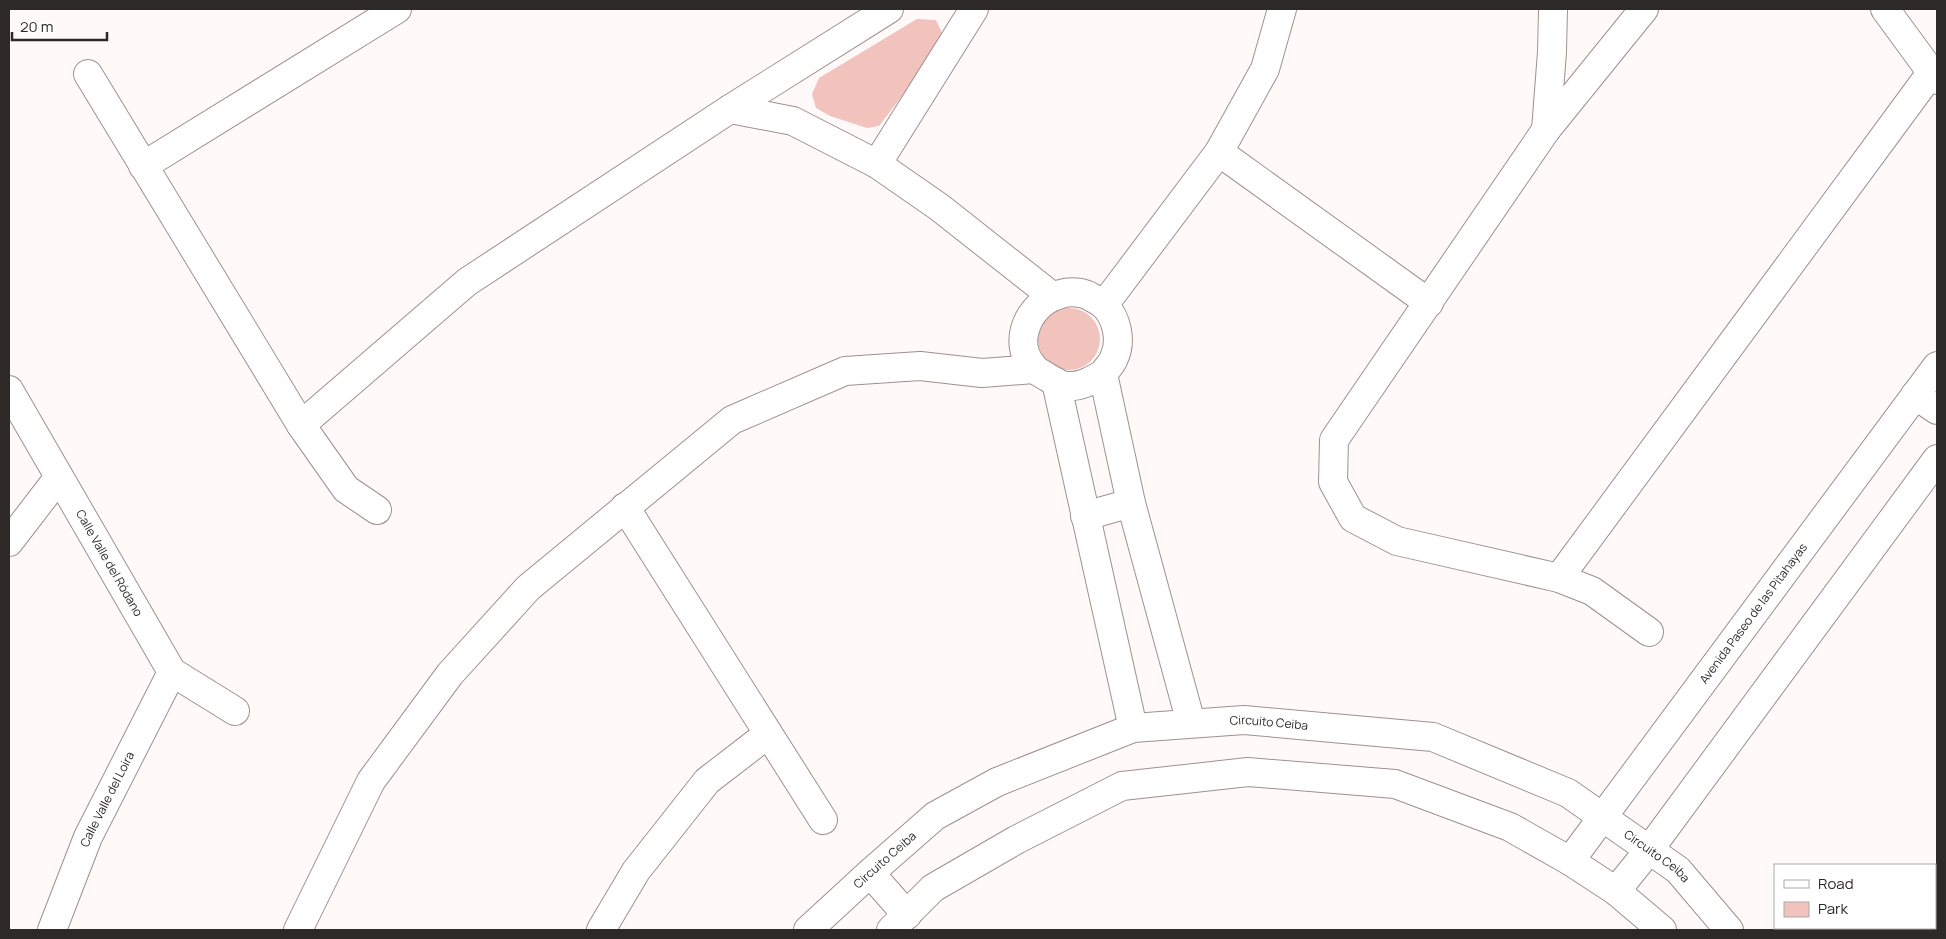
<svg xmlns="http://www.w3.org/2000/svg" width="1946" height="939" font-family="Manrope,sans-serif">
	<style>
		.green { fill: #f2c2bd }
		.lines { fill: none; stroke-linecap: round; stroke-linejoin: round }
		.minor-casing { stroke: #9d918f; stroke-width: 30 }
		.tertiary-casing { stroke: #9d918f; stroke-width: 30 }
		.minor { stroke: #fff; stroke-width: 28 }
		.tertiary { stroke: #fff; stroke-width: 28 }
		.labels { text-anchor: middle; stroke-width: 4; stroke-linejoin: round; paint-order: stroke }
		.street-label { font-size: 12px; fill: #2e2929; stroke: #fff }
	</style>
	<rect width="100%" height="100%" fill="#fffaf9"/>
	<path class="green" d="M917 19 936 20 942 33 939 48 879 126 867 128 830 116 816 108 812 94 819 78Z
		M1038 339a31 31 0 1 1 62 0a31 31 0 1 1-62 0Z"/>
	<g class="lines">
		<defs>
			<g id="minor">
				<path d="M1644 9 1546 130 1334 440 1333 482 1353 518 1397 541 1559 578 1592 591 1649 632"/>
				<path d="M1885 9 1937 80"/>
				<path d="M88 74 301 425 346 489 377 510"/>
				<path d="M730 109 793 121 877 164 939 207 1052 296"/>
				<path d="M1546 130 1552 52 1553 9"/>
				<path d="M1219 152 1429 303"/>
				<path d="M877 164 974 9"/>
				<path d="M143 166 397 9"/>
				<path d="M1104 305 1219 152 1265 69 1282 9"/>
				<path d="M1103 374C1092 380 1081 387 1068 386 1060 386 1053 380 1047 377 1043 374 1037 372 1034 368 1010 342 1030 301 1061 294 1070 291 1083 292 1091 297 1095 299 1100 302 1104 305 1117 318 1122 341 1114 358 1112 364 1106 369 1103 374L1131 503 1191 723"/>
				<path d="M1056 382 1133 728"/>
				<path id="s1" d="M9 390 172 672 235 711"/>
				<path d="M301 425 467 282 730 109 889 9"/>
				<path d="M625 507 823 820"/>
				<path d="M1085 516 1131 503"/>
				<path d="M9 542 59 477"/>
				<path d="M1559 578 1931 73"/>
				<path id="s2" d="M52 930 88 837 172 672"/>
				<path d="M298 930 371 781 450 674 528 588 732 420 845 371 920 366 982 373 1034 369"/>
				<path d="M601 930 636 871 707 781 768 734"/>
			</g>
			<g id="tertiary">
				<path d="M1915 395 1937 410"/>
				<path id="s3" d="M1570 861 1937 366"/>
				<path d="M870 873 907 915"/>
				<path d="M1616 891 1649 850 1937 459"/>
				<path id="s4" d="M808 930 870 873 935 816 997 782 1133 728 1244 720 1433 737 1568 793 1678 870 1729 930"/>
				<path d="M891 930 933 888 1016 840 1122 786 1248 772 1395 784 1510 827 1570 861 1616 891 1662 930"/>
			</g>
		</defs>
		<use href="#minor" class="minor-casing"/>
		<use href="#tertiary" class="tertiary-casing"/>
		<use href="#minor" class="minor"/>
		<use href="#tertiary" class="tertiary"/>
	</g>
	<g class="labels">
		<g class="street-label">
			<text dy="4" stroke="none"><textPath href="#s1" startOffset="200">Calle Valle del Ródano</textPath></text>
			<text dy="4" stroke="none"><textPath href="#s3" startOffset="308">Avenida Paseo de las Pitahayas</textPath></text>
			<text dy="4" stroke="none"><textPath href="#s4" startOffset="524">Circuito Ceiba</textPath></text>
			<text dy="4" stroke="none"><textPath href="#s2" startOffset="142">Calle Valle del Loira</textPath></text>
			<text dy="4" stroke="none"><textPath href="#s4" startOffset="944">Circuito Ceiba</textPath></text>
			<text dy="4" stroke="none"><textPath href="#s4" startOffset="104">Circuito Ceiba</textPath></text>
		</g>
	</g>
	<rect width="1946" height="939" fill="none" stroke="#2e2929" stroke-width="20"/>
	<rect x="1774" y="864" width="162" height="65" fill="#ffffff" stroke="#aba9a9"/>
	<rect x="1784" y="880" width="25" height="8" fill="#ffffff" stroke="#aba9a9"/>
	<text x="1818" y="889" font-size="15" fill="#2e2929">Road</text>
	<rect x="1784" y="902" width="25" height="15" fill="#f2c2bd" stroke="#aba9a9"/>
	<text x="1818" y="914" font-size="15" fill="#2e2929">Park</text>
	<path d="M12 32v8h95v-8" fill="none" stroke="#2e2929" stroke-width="2.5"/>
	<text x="20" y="32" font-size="15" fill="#2e2929" stroke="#ffffff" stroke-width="4" paint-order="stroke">20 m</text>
</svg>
